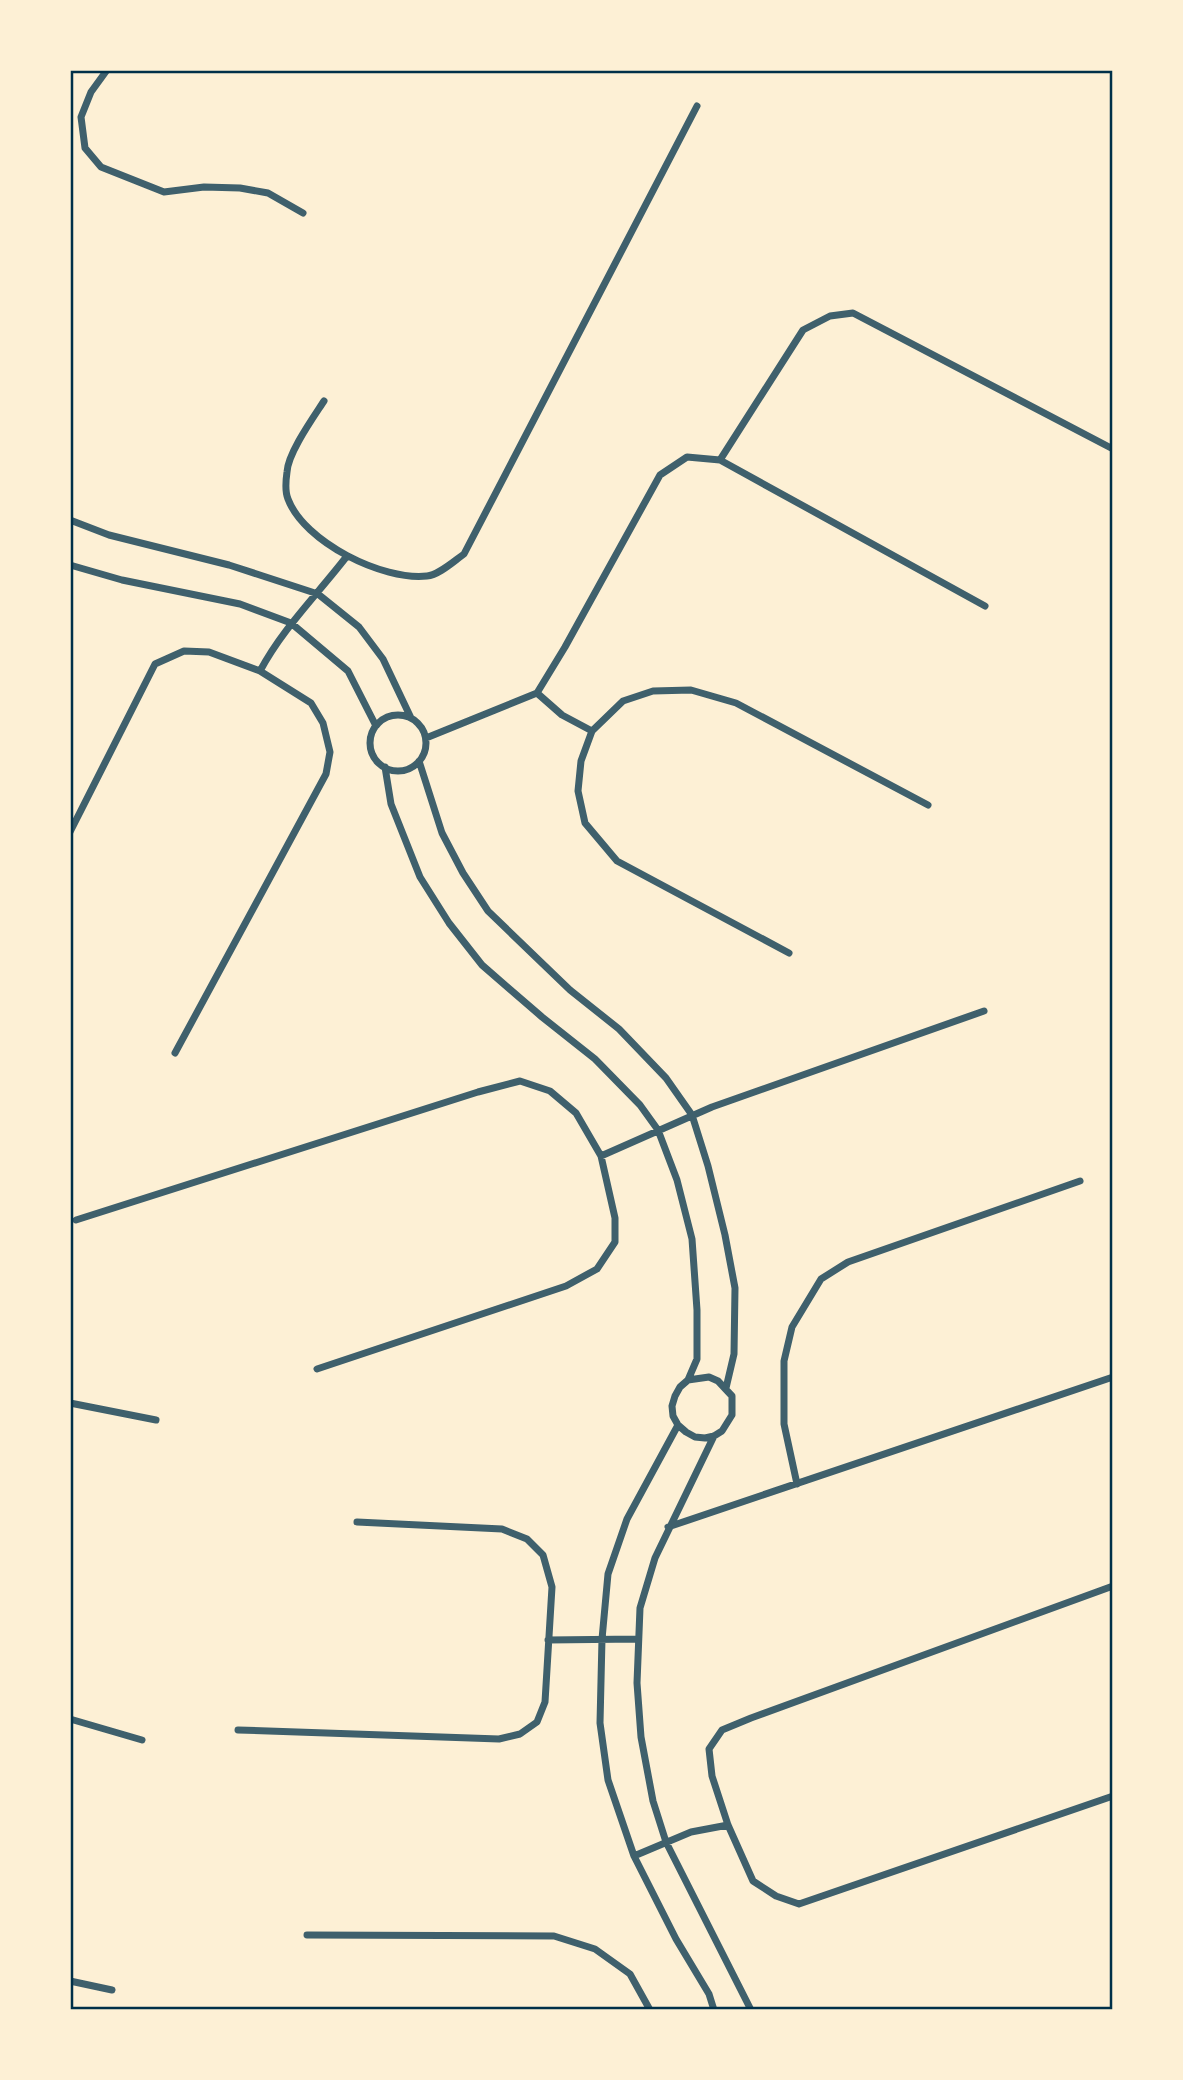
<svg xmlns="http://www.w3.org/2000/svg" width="1183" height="2080" font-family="Figtree,sans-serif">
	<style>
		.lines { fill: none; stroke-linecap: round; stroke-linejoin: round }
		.minor { stroke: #3f606c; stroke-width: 7 }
		.neatline { fill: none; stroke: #003049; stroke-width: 2.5 }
	</style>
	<rect width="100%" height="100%" fill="#fdf0d5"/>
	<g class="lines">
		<path class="minor" d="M107 70 91 92 81 117 85 148 101 167 164 192 204 187 240 188 268 193 303 213
			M324 401C313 418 288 453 287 472 286 479 285 492 288 499 304 542 383 581 427 576 439 575 454 561 464 554L697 106
			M720 460 803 330 830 316 853 313 1113 449
			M70 520 109 535 229 565 318 594 359 627 383 659 411 718
			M70 565 122 580 240 604 291 623 348 671 376 726
			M260 671C283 628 317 595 347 556
			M537 693 565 647 660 475 687 457 720 460 985 606
			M537 693 562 715 592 731
			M370 743a28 28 0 1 1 56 0a28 28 0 1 1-56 0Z
			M426 738 537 693
			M419 761 442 833 463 873 488 911 570 990 619 1029 666 1078 692 1115 708 1166 725 1235 735 1288 734 1354 726 1388
			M385 767 391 804 420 877 449 923 482 965 542 1017 595 1059 640 1105 658 1130 677 1180 692 1239 697 1310V1359L688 1380 680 1387 675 1396 672 1406 673 1416 678 1425 686 1432 695 1437 705 1438 714 1436 722 1431 732 1415V1396L718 1381 709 1377 688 1380
			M70 832 155 664 184 651 209 652 260 671 311 703 323 723 330 752 326 774 175 1053
			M789 953 617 861 585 823 578 791 581 761 592 731 623 701 653 691 691 690 736 703 928 805
			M601 1156 712 1107 984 1011
			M76 1220 478 1092 520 1081 550 1091 576 1113 601 1156 615 1218V1242L597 1269 566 1286 317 1369
			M70 1403 156 1420
			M678 1425 627 1519 608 1574 602 1639 600 1723 608 1780 634 1856 676 1939 709 1994 714 2010
			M714 1436 655 1558 640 1608 637 1683 641 1737 653 1801 666 1842 751 2010
			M797 1484 784 1424V1361L792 1327 821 1279 848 1262 1080 1181
			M668 1527 1113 1377
			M1113 1586 751 1718 722 1730 709 1749 712 1776 728 1825 753 1881 776 1896 799 1904 1113 1796
			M548 1640 638 1639
			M70 1719 142 1740
			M238 1730 499 1739 520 1734 537 1722 545 1702 552 1587 543 1555 527 1539 502 1529 357 1522
			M634 1856 691 1832 728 1825
			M307 1935 554 1936 595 1949 630 1974 650 2010
			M70 1981 112 1990"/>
	</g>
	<rect width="1183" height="2080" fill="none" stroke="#fdf0d5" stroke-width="144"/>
	<rect x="72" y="72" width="1039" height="1936" class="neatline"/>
</svg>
